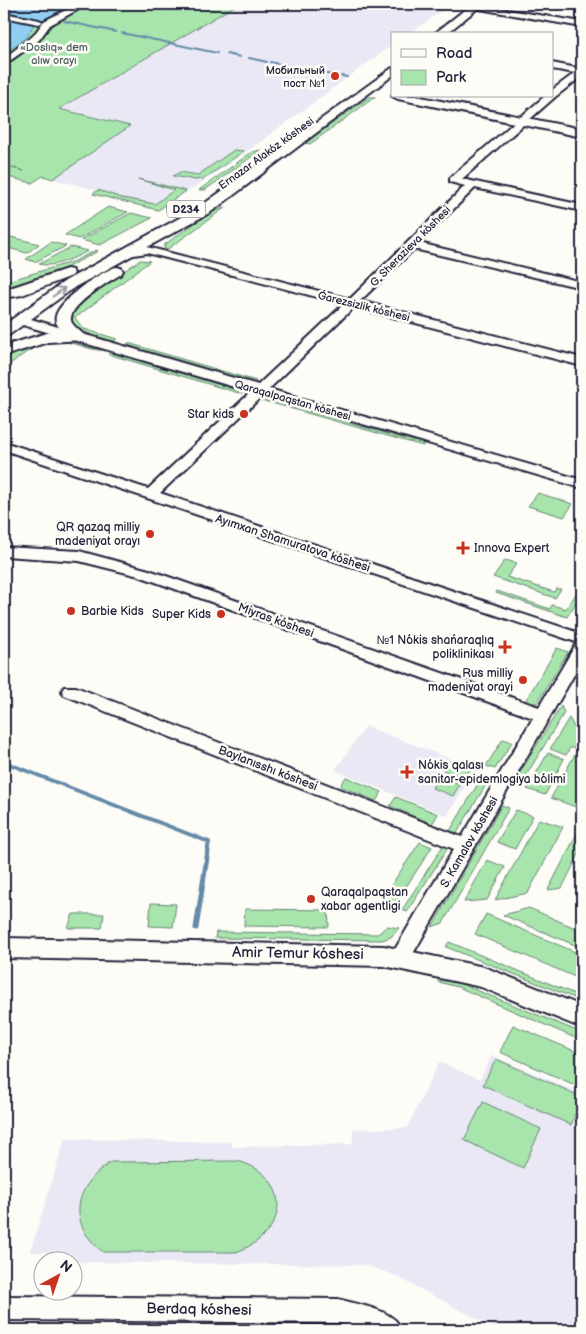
<svg xmlns="http://www.w3.org/2000/svg" width="586" height="1334" font-family="'Balsamiq Sans',sans-serif">
	<style>
		.built { fill: #eae8f4 }
		.green { fill: #a8e5ac; stroke: #658474 }
		.water { fill: #90cff1; stroke: #648aa8 }
		.lines { fill: none; stroke-linecap: round; stroke-linejoin: round }
		.stream-far2 { stroke: #648aa8; stroke-width: 2 }
		.stream-far1 { stroke: #648aa8; stroke-width: 4 }
		.stream { stroke: #648aa8; stroke-width: 5 }
		.minor-casing { stroke: #22223b; stroke-width: 4 }
		.major-casing { stroke: #22223b; stroke-width: 4 }
		.minor { fill: #fdfcf7; fill-rule: evenodd }
		.major { fill: #fdfcf7; fill-rule: evenodd }
		.oneway { stroke: #9a9aa2 }
		.poi-dot { fill: #c8321e; stroke: #fdfcf7; stroke-width: 2 }
		.labels { text-anchor: middle; stroke-width: 5; stroke-linejoin: round; paint-order: stroke }
		.far-park-label { font-size: 11px; fill: #4a5c5d; stroke: #fdfcf7 }
		.far-poi-label { font-size: 11px; fill: #22223b; stroke: #fdfcf7; text-anchor: end }
		.far-street-label { font-size: 11px; fill: #22223b; stroke: #fdfcf7 }
		.shield { fill: #fdfcf7; stroke: #646373; stroke-width: 1 }
		.shield-label { font-size: 11px; font-weight: bold; fill: #22223b }
		.poi-label { font-size: 12px; fill: #22223b; stroke: #fdfcf7; text-anchor: end }
		.street-label { font-size: 12px; fill: #22223b; stroke: #fdfcf7 }
		.near-street-label { font-size: 15px; fill: #22223b; stroke: #fdfcf7 }
	</style>
	<rect width="100%" height="100%" fill="#fdfcf7"/>
	<filter id="ink" filterUnits="userSpaceOnUse"><feTurbulence type="fractalNoise" baseFrequency=".02" numOctaves="2"/><feDisplacementMap in="SourceGraphic" scale="10" xChannelSelector="R" yChannelSelector="G"/><feConvolveMatrix kernelMatrix="1 2 1 2 8 2 1 2 1" color-interpolation-filters="sRGB"/></filter>
	<g filter="url(#ink)">
		<path class="built" d="M238 4H451L409 34H392V45L249 150 159 211 91 194 96 190 53 179 130 126 58 109Z
			M366 726 476 769 447 816 335 770Z
			M492 1055 582 1094V1330H498L394 1275 364 1265 73 1262 67 1261 45 1252H30L65 1139 232 1142V1147L353 1144V1129L407 1128 439 1062 480 1080Z"/>
		<path class="green" d="M4 4H238L59 109 130 126 53 179 43 176 32 183 4 176V166L24 171 4 165Z
			M369 97H375L310 144 305 143Z
			M234 150 244 151 204 179 195 180 173 176 180 172 198 175Z
			M261 150 205 190H199L252 152Z
			M138 179 186 191 158 210 93 194 98 190 122 198 155 204 174 190Z
			M108 207 128 212 79 239 65 235Z
			M226 207 168 249 164 248V245L209 213Z
			M131 213 152 218 100 245 81 240Z
			M11 237 39 244 27 253 4 247V242Z
			M51 242 66 246 35 262 26 259Z
			M71 247 88 251C74 258 55 268 39 264Z
			M96 250 98 251 49 277 4 291V282L75 261Z
			M140 260 150 261 75 318 84 329 117 339 114 341C97 337 78 333 68 318L74 306Z
			M64 341 102 350C94 351 84 346 75 344 45 336 27 351 4 369V356L8 353 39 342Z
			M128 343 256 381 254 383 126 345Z
			M110 352 244 392 242 394 108 354Z
			M265 399 424 444 423 446 261 400Z
			M538 493 573 504 564 517 528 506Z
			M505 560 517 563 507 577 554 592 556 589H561L555 598 493 577Z
			M497 591 550 609 552 605 566 609 576 594 580 596 567 617 496 593Z
			M557 648 568 652 537 703H524Z
			M561 706 564 713 519 787 513 784Z
			M569 718 582 742V748H570L566 755 550 749Z
			M503 739 512 742 495 769 486 766Z
			M548 753 564 759 545 795 527 789Z
			M582 753V796L576 807 551 798 575 754Z
			M450 761 470 769 464 779 443 770Z
			M483 775 490 778 457 833 450 831Z
			M439 776 460 784 453 796 432 788Z
			M346 777 382 792 376 801 342 787 341 784Z
			M396 797 438 814 432 824 390 806Z
			M502 805 509 808 443 923 432 927Z
			M516 810 533 816 515 849 497 842Z
			M539 819 563 827 528 893 495 900Z
			M578 832 582 834V848L562 888 548 890Z
			M420 842 432 847 393 907 378 905Z
			M444 844 449 846 407 912 402 910Z
			M487 860 505 867 487 900 464 902Z
			M151 903 176 904 173 927 149 926Z
			M529 908 582 931V948L503 915Z
			M245 909 328 910 329 927 244 926Z
			M73 914H104L102 928H68Z
			M486 914 582 955V980L475 934Z
			M387 926 399 928 391 937 382 940 215 938 216 932 378 934Z
			M449 942 582 997V1001L446 947Z
			M439 978 459 983 582 1033V1041L458 987 438 982Z
			M513 1025 582 1054V1088L500 1052Z
			M496 1059 582 1097 571 1125 483 1085Z
			M483 1102 541 1129 523 1168 464 1140Z
			M238 1161C294 1177 289 1234 236 1252H103C66 1223 74 1186 111 1162Z"/>
		<path class="water" d="M4 4H73L34 24 27 37 4 53Z"/>
		<g class="lines">
			<path class="stream-far2" d="M64 21 116 32
				M122 33 217 53
				M226 54 240 57
				M249 58 267 62
				M270 62 292 67
				M296 67 313 71
				M317 72 337 76
				M341 76 347 77"/>
			<path class="stream-far1" d="M4 762 209 842 207 852"/>
			<path class="stream" d="M196 928 208 851"/>
			<defs>
				<path id="minor" d="M78 4H88L50 25 39 40 4 65V58L33 36 44 21Z
					M471 4 582 22V27L474 8 470 6Z
					M4 13 39 20 43 22 39 24 4 17Z
					M552 63 582 69V76L555 97 462 179 582 205V211L475 188 419 243 582 282V288L414 249 360 301 582 358V366L354 307 269 389 582 480V488L263 395 160 493 582 634V661L407 964 400 966 393 964 390 958 454 849 64 695 62 691 64 687H76L462 837 533 718 139 576 79 561 4 556V547L79 551 149 570 539 707 576 644 579 643 4 450V442L148 489 251 392 16 323 14 320 20 316 24 317 258 385 344 304 147 253 127 256 121 253 123 251 147 247 350 299 465 186 450 182V178L545 96H552V90L575 73 552 69Z
					M4 1296 338 1299C358 1305 394 1309 402 1330H361L338 1323 4 1320Z"/>
				<path id="major" d="M472 4H483L446 34H434Z
					M392 68V76L211 212 75 287 9 335 4 336V325L65 281 201 206Z
					M392 96H416L582 129V137L398 99Z
					M116 267 121 268 123 271 121 274C110 281 63 308 72 323 75 328 82 332 86 337L83 340 48 342 4 356V346L47 333H65C60 328 54 324 56 316 59 301 101 271 116 267Z
					M67 269 72 270 74 273 72 276 22 295 4 298V290Z
					M4 938 384 946 484 967 582 1006V1028L481 987 384 966 4 958Z"/>
			</defs>
			<use href="#minor" class="minor-casing"/>
			<use href="#major" class="major-casing"/>
			<use href="#minor" class="minor"/>
			<use href="#major" class="major"/>
		</g>
		<defs><path id="oneway-shaft" d="M-6 0H5M1.5-3L5.5 0L1.5 3" fill="none" stroke-width="1.6" stroke-linecap="round" stroke-linejoin="round" transform="scale(1.25)"/></defs>
		<use class="oneway" href="#oneway-shaft" transform="translate(59 292) rotate(-36)"/>
	</g>
	<g class="poi-dot">
		<circle cx="335" cy="76" r="5"/>
		<circle cx="244" cy="414" r="5"/>
		<circle cx="150" cy="534" r="5"/>
		<path d="M460.5 540.5h5v5h5v5h-5v5h-5v-5h-5v-5h5z"/>
		<circle cx="71" cy="611" r="5"/>
		<circle cx="221" cy="614" r="5"/>
		<path d="M502.5 639.5h5v5h5v5h-5v5h-5v-5h-5v-5h5z"/>
		<circle cx="523" cy="680" r="5"/>
		<path d="M404.5 764.5h5v5h5v5h-5v5h-5v-5h-5v-5h5z"/>
		<circle cx="311" cy="899" r="5"/>
	</g>
	<g class="labels">
		<g class="far-park-label">
			<text x="54" y="51">«Doslıq» dem<tspan x="54" dy="13">alıw orayı</tspan></text>
		</g>
		<g class="far-poi-label">
			<text x="325" y="74">Мобильный<tspan x="325" dy="13">пост №1</tspan></text>
		</g>
		<g class="far-street-label">
			<text transform="translate(266 153) rotate(-36)" y="4">Ernazar Alakóz kóshesi</text>
			<text transform="translate(410 246) rotate(-45)" y="4">G. Sherazieva kóshesi</text>
			<text transform="translate(364 306) rotate(14)" y="4">Ǵarezsizlik kóshesi</text>
			<text transform="translate(293 400) rotate(16)" y="4">Qaraqalpaqstan kóshesi</text>
		</g>
		<rect class="shield" x="167" y="200.5" width="38" height="17" rx="4"/>
		<g class="shield-label">
			<text x="186" y="213">D234</text>
		</g>
		<g class="poi-label">
			<text x="234" y="418">Star kids</text>
			<text x="140" y="531">QR qazaq milliy<tspan x="140" dy="14">madeniyat orayı</tspan></text>
			<text x="474" y="552" text-anchor="start">Innova Expert</text>
			<text x="81" y="615" text-anchor="start">Barbie Kids</text>
			<text x="211" y="618">Super Kids</text>
			<text x="494" y="644">№1 Nókis shańaraqlıq<tspan x="494" dy="14">poliklinikası</tspan></text>
			<text x="513" y="677">Rus milliy<tspan x="513" dy="14">madeniyat orayi</tspan></text>
			<text x="418" y="769" text-anchor="start">Nókis qalası<tspan x="418" dy="14">sanitar-epidemlogiya bólimi</tspan></text>
			<text x="321" y="896" text-anchor="start">Qaraqalpaqstan<tspan x="321" dy="14">xabar agentligi</tspan></text>
		</g>
		<g class="street-label">
			<text transform="translate(293 543) rotate(18)" y="4">Ayımxan Shamuratova kóshesi</text>
			<text transform="translate(276 620) rotate(20)" y="4">Miyras kóshesi</text>
			<text transform="translate(268 768) rotate(21)" y="4">Baylanısshı kóshesi</text>
			<text transform="translate(469 842) rotate(-60)" y="4">S. Kamalov kóshesi</text>
		</g>
		<g class="near-street-label">
			<text transform="translate(298 953) rotate(1)" y="5">Amir Temur kóshesi</text>
			<text transform="translate(199 1309) rotate(1)" y="5">Berdaq kóshesi</text>
		</g>
	</g>
	<rect width="586" height="1334" fill="none" stroke="#fdfcf7" stroke-width="20"/>
	<rect x="10" y="10" width="566" height="1314" fill="none" stroke="#22223b" stroke-width="2" filter="url(#ink)"/>
	<rect x="391" y="32" width="162" height="65" fill="#fdfcf7" stroke="#a5a5ac"/>
	<rect x="401" y="49" width="25" height="8" fill="#fdfcf7" stroke="#a5a5ac"/>
	<text x="436" y="58" font-size="15" fill="#22223b">Road</text>
	<rect x="401" y="70" width="25" height="15" fill="#a8e5ac" stroke="#a5a5ac"/>
	<text x="436" y="82" font-size="15" fill="#22223b">Park</text>
	<g transform="translate(58 1276) rotate(40)"><circle r="24" fill="#fdfcf7" stroke="#a5a5ac"/>
	<path d="M0-4L9 19L0 12L-9 19Z" fill="#c8321e"/>
	<text y="-8" font-size="14" font-weight="bold" text-anchor="middle" fill="#22223b">N</text>
	</g>
</svg>
